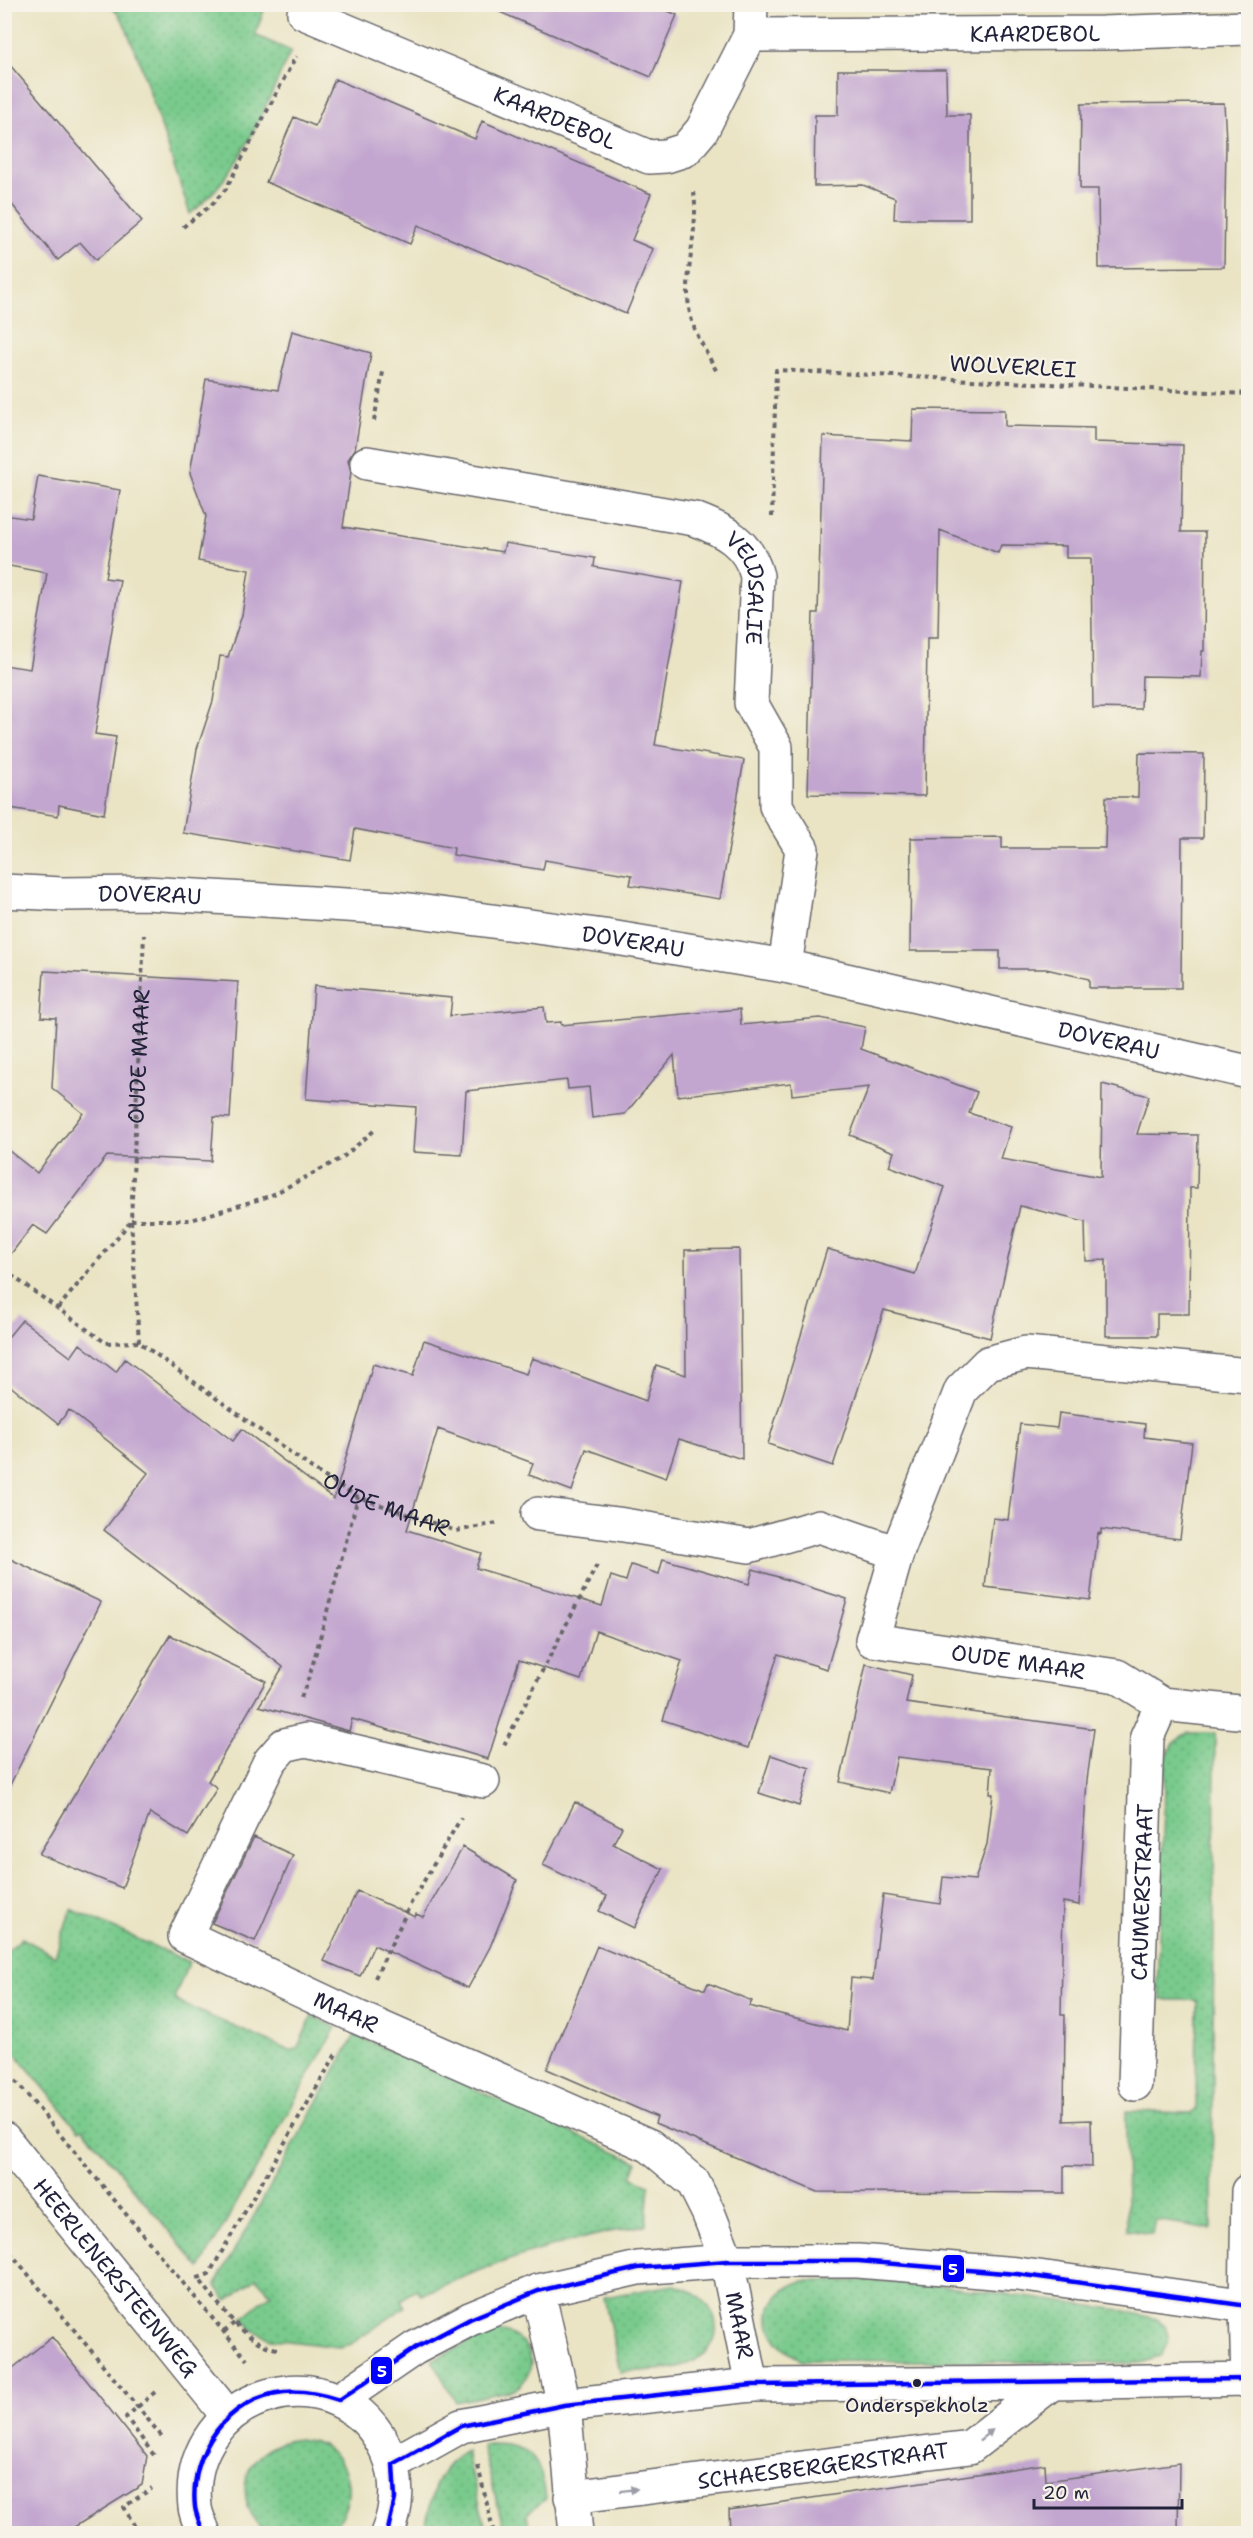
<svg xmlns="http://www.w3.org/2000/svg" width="1253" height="2538" font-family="'Shantell Sans',sans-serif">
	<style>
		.grass { fill: url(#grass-dots); stroke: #4e7664; stroke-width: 1.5 }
		.building { fill: #c2a6cf }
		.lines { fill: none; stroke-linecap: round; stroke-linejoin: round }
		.street-casing { stroke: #68666b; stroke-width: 36 }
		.secondary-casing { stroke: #68666b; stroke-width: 36 }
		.path { stroke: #68666b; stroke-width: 4; stroke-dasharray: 4.5 4.5; stroke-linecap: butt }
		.street { stroke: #fff; stroke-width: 33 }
		.secondary { stroke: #fff; stroke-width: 33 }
		.bus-1-casing { stroke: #f7f3e8; stroke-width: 9 }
		.bus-1 { stroke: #00f; stroke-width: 4.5 }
		.oneway { fill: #9c9ca7 }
		.bus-dot { fill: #22223b; stroke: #f7f3e8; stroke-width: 2 }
		.labels { text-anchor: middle; stroke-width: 4.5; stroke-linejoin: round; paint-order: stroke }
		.bus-label { font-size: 20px; fill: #22223b; stroke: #f7f3e8 }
		.street-label { font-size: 22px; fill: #22223b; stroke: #f7f3e8 }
		.line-badge { stroke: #f7f3e8; stroke-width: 2 }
		.badge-label { font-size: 16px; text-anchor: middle; font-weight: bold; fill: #fff }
	</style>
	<defs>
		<pattern id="grass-dots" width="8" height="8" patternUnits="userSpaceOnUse" patternTransform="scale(1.5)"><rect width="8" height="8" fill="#79ca8c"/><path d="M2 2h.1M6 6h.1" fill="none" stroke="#68ad7a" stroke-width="1.8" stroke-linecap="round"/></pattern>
	</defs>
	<rect width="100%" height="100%" fill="#f7f3e8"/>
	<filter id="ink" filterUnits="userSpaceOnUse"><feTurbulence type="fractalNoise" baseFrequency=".0167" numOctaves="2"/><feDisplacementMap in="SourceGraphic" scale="12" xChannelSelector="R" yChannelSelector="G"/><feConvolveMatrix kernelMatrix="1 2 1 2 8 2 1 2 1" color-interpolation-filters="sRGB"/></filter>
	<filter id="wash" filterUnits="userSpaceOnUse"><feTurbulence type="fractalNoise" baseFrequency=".008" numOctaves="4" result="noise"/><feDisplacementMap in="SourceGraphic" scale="24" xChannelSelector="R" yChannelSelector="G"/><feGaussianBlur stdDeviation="1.35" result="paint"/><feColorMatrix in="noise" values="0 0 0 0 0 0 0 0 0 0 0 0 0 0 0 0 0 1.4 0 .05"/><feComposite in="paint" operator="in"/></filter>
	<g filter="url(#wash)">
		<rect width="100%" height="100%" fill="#eae4c5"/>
		<path class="grass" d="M111 5H266L255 35 291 51C264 108 241 175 190 214L139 60 123 21Z
			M1188 1733H1215L1212 2229 1155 2220 1152 2234 1127 2230 1126 2111 1190 2113 1196 2109 1197 2003 1195 2000H1161V1994L1157 1988 1166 1759C1170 1747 1176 1738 1188 1733Z
			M71 1909 189 1962 175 1996V2000L180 2003 290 2051 297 2049 312 2016 336 2027 200 2268 83 2128 79 2130 5 2041V1953L22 1938 55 1956Z
			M355 2035 637 2162 631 2177 649 2185 646 2225C568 2238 493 2262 421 2295L416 2289 401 2300 405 2307 351 2344 339 2347 271 2339 251 2329 242 2318 271 2294 256 2278 227 2301 215 2285Z
			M803 2281H888L927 2284 1122 2310 1156 2319 1165 2326 1169 2339 1160 2357 1140 2363 803 2360C760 2342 755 2296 803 2281Z
			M673 2285C714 2292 735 2339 694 2361 673 2372 642 2370 620 2372L604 2297Z
			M493 2331C530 2331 545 2369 514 2390L456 2402 432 2360Z
			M297 2439C303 2440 310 2440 315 2442 356 2458 358 2508 327 2533H267C242 2515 236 2473 263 2452 273 2444 284 2441 297 2439Z
			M490 2444C531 2443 542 2462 546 2499L527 2513 530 2533H505L482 2445Z
			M466 2451 487 2533H423C435 2497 428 2474 466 2451Z"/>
		<g id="blocks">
			<path class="building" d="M481 4H652L677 15 651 77Z
				M4 58 142 221 96 260 80 242 58 260 4 195Z
				M838 70H946L947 115H970V219H894L895 198 863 185 814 186 815 115H838Z
				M335 79 475 139 482 121 651 194 632 240 653 249 626 314 418 225 410 244 266 182 294 117 315 126Z
				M1224 103 1226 141 1224 267 1099 268 1098 189H1080L1081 104Z
				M292 331 371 353 355 449 348 460 351 472 343 527 503 552 505 543 595 558 594 567 683 582 655 745 744 760 720 899 630 885 632 875 545 860 543 870 453 855 454 848 355 829 350 860 183 833 197 749 213 701 220 656 228 657 242 615 249 570 198 561 206 516 190 473 206 379 278 390Z
				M913 409 1005 410V426L1094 428V442L1183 445 1181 532H1205L1204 651H1202L1201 677 1142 676 1141 709 1093 708 1091 558H1066V546L1001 545 998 553 940 530 938 638H927L925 796 808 794 813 613H818L823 436 912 441Z
				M38 476 120 490 105 578 120 580 95 734 116 737 104 814 59 805 58 816 4 807V665L30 669 47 573 4 565V515L31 519Z
				M1139 753 1204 754 1203 838H1182L1181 988H1089V979L1046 969H1000V951H910L911 838 1002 837V848H1105L1106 797H1138Z
				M44 971 238 982 230 1118 214 1117 211 1161 107 1156 47 1234 33 1225 4 1263V1147L37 1173 83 1113 52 1088 56 1018 41 1017Z
				M314 986 452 998 450 1016 544 1007 546 1023 561 1022V1025L740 1009 741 1025 820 1018 865 1027 861 1049 977 1092 969 1113 1011 1127 1001 1159 1101 1177 1102 1084 1149 1096 1137 1134 1198 1135 1197 1188H1190L1189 1314H1157V1336H1106V1260L1086 1261 1085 1222 1020 1206 990 1338 884 1310 833 1466 768 1444 827 1249 915 1274 945 1187 889 1166 894 1152 850 1135 869 1087 792 1095 791 1083 678 1096 674 1055 625 1114 592 1118 589 1087 568 1089 567 1080 466 1091 462 1155 413 1152 416 1107 306 1099Z
				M739 1249 742 1459 679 1439 666 1478 586 1449 572 1491 529 1475 533 1463 438 1429 407 1530 481 1553 476 1568 602 1606 611 1576 626 1581 631 1565 659 1574 663 1559 749 1584 753 1569 847 1599 827 1669 778 1654 748 1748 663 1720 682 1661 596 1631 581 1680 519 1660 488 1759 352 1719 349 1731 259 1706 283 1667 104 1530 148 1473 69 1410 58 1424 4 1381V1342L22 1320 71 1357 80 1344 116 1372 125 1359 233 1441 242 1429 334 1499 373 1364 413 1376 424 1340 526 1374 532 1358 646 1401 656 1365 686 1375 685 1250Z
				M1059 1413 1145 1424 1144 1437 1192 1443 1180 1539 1101 1529V1534L1098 1533 1090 1600 985 1587 993 1518 1008 1520 1020 1424 1057 1428Z
				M4 1556 101 1602 4 1797Z
				M170 1635 266 1681 208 1781 217 1788 188 1836 150 1813 122 1888 39 1854Z
				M866 1664 912 1675 906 1703 1094 1729 1087 1780 1079 1905 1063 1902 1061 2015H1065L1064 2121 1091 2120 1092 2167 1064 2166V2193L817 2192 655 2123 657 2117 547 2069 597 1946 705 1990 708 1983 752 2001 749 2006 847 2031 851 1978 873 1980 883 1895 940 1904 943 1877 975 1880 987 1844 993 1794H990L992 1768 897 1757 889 1793 840 1782Z
				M771 1755 810 1768 799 1806 759 1793Z
				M575 1802 622 1827 613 1844 663 1869 634 1928 599 1911 607 1896 543 1865Z
				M254 1837 293 1855 255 1941 212 1923Z
				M463 1847 517 1880 490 1947 468 1988 374 1945 360 1976 324 1961 357 1891 415 1917 416 1914 423 1917Z
				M52 2337 147 2456 142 2485 63 2534H4V2375Z
				M1179 2463 1178 2534H730L729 2510 1045 2464 1046 2481Z"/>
		</g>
	</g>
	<g filter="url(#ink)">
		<use href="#blocks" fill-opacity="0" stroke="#68666b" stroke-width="1.5"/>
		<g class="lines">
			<defs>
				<g id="street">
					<path id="s3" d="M304 13 649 157 666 156 685 150 702 130 750 35 751 4"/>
					<path id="s4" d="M750 35 1103 33 1248 28"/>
					<path id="s5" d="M367 463 694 519C724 530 749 543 757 576L751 703 776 747V806L802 849 785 966"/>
					<path id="s6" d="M4 891 62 894 146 893 395 908 604 936 785 966 1248 1072"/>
					<path id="s7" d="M1248 1375 1026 1353 988 1363 961 1390 897 1553 872 1640 1117 1676 1162 1704 1248 1713"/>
					<path d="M538 1514 618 1524 749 1546 819 1526 897 1553"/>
					<path id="s8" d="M483 1781 306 1740 284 1745 270 1761 185 1936 357 2017 650 2146 693 2182 708 2212 727 2261 752 2385"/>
					<path id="s9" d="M1135 2084 1147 1737 1162 1704"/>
					<path d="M1248 2191 1246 2306 1248 2382"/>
					<path d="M538 2291 564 2405 576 2534"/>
					<path id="s10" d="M571 2497 970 2447 1052 2383"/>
				</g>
				<g id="secondary">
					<path id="s11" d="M4 2139 228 2416"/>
					<path d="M339 2400 415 2348 470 2319 538 2291 638 2268 727 2261H858L1017 2274 1248 2306"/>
					<path d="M393 2464 461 2426 564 2405 752 2385 1052 2383 1248 2379"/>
					<path d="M204 2534C201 2525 196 2516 195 2507 182 2390 341 2344 388 2454 399 2479 398 2508 387 2534"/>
				</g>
			</defs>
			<use href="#street" class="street-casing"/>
			<use href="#secondary" class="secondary-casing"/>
			<g class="path">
				<path d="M694 192C699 230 684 270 689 308 692 330 707 353 717 372"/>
				<path d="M183 227 212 204 226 189 296 56"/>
				<path d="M374 421 383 372"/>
				<path d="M772 517 776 370 1248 394"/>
				<path d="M131 1220H191L270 1196 342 1158 376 1129"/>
				<path id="s1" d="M4 1270 106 1343 139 1342 320 1474 358 1497 456 1531 497 1523"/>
				<path d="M58 1308 131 1221"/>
				<path id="s2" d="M139 1342 131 1220 144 935"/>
				<path d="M301 1698 311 1671 358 1497"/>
				<path d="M504 1745 597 1565"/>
				<path d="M375 1978 411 1903 461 1818"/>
				<path d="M4 2067 247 2360"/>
				<path d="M4 2245 164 2439"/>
				<path d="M224 2332 234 2323"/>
				<path d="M277 2349C243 2343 219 2303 198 2278L209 2274 336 2054"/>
				<path d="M155 2392 126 2417 156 2458"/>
				<path d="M478 2466 494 2534"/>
				<path d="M139 2534 124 2507 152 2488"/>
			</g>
			<use href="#street" class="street"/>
			<use href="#secondary" class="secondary"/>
			<defs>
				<path id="bus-1" d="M204 2534C201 2525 196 2516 195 2507 189 2453 228 2397 284 2392 303 2390 321 2394 339 2400L415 2348 470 2319 538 2291 638 2268 727 2261H858L1017 2274 1248 2306
					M387 2534 395 2499 393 2464 461 2426 564 2405 752 2385 1248 2379"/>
			</defs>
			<use href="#bus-1" class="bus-1-casing"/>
			<use href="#bus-1" class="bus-1"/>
		</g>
		<defs><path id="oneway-solid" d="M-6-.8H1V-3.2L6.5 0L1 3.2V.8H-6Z" transform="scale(1.5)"/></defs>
		<g class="oneway">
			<use href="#oneway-solid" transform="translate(986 2435) rotate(-38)"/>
			<use href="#oneway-solid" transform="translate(629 2490) rotate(-7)"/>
		</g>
	</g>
	<circle class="bus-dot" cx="917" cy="2383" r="5"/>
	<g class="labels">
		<g class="bus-label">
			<text x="917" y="2412">Onderspekholz</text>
		</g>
		<g class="street-label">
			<text dy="8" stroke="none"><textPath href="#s4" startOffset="285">KAARDEBOL</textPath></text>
			<text dy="8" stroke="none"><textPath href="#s3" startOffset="272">KAARDEBOL</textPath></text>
			<text transform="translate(1013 366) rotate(3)" y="8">WOLVERLEI</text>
			<text dy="8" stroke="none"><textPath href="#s5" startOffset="430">VELDSALIE</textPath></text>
			<text dy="8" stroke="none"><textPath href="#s6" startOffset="146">DOVERAU</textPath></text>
			<text dy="8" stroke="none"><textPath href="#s6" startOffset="632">DOVERAU</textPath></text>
			<text dy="8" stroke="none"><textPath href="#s6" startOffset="1118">DOVERAU</textPath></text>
			<text dy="8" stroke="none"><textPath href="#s2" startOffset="286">OUDE MAAR</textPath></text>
			<text dy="8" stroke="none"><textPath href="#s1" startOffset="456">OUDE MAAR</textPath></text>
			<text dy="8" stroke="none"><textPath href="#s7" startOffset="714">OUDE MAAR</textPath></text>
			<text dy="8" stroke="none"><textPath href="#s9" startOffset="192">CAUMERSTRAAT</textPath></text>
			<text dy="8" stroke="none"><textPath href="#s8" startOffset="598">MAAR</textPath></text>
			<text dy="8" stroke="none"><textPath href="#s11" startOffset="178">HEERLENERSTEENWEG</textPath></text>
			<text dy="8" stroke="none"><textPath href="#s8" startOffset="1138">MAAR</textPath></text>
			<text dy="8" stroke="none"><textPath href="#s10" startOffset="254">SCHAESBERGERSTRAAT</textPath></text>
		</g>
	</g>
	<g class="line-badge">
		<rect x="942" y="2254" width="23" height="29" rx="6" fill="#00f"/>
		<rect x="370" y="2356" width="23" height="29" rx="6" fill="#00f"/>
	</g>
	<g class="badge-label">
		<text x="953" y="2275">5</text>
		<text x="382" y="2377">5</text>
	</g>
	<rect width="1253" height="2538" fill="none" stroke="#f7f3e8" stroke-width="24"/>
	<path d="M1034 2499v9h148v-9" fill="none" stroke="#22223b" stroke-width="3"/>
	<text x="1043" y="2499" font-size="18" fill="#22223b" stroke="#f7f3e8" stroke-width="4.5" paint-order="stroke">20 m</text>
</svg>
